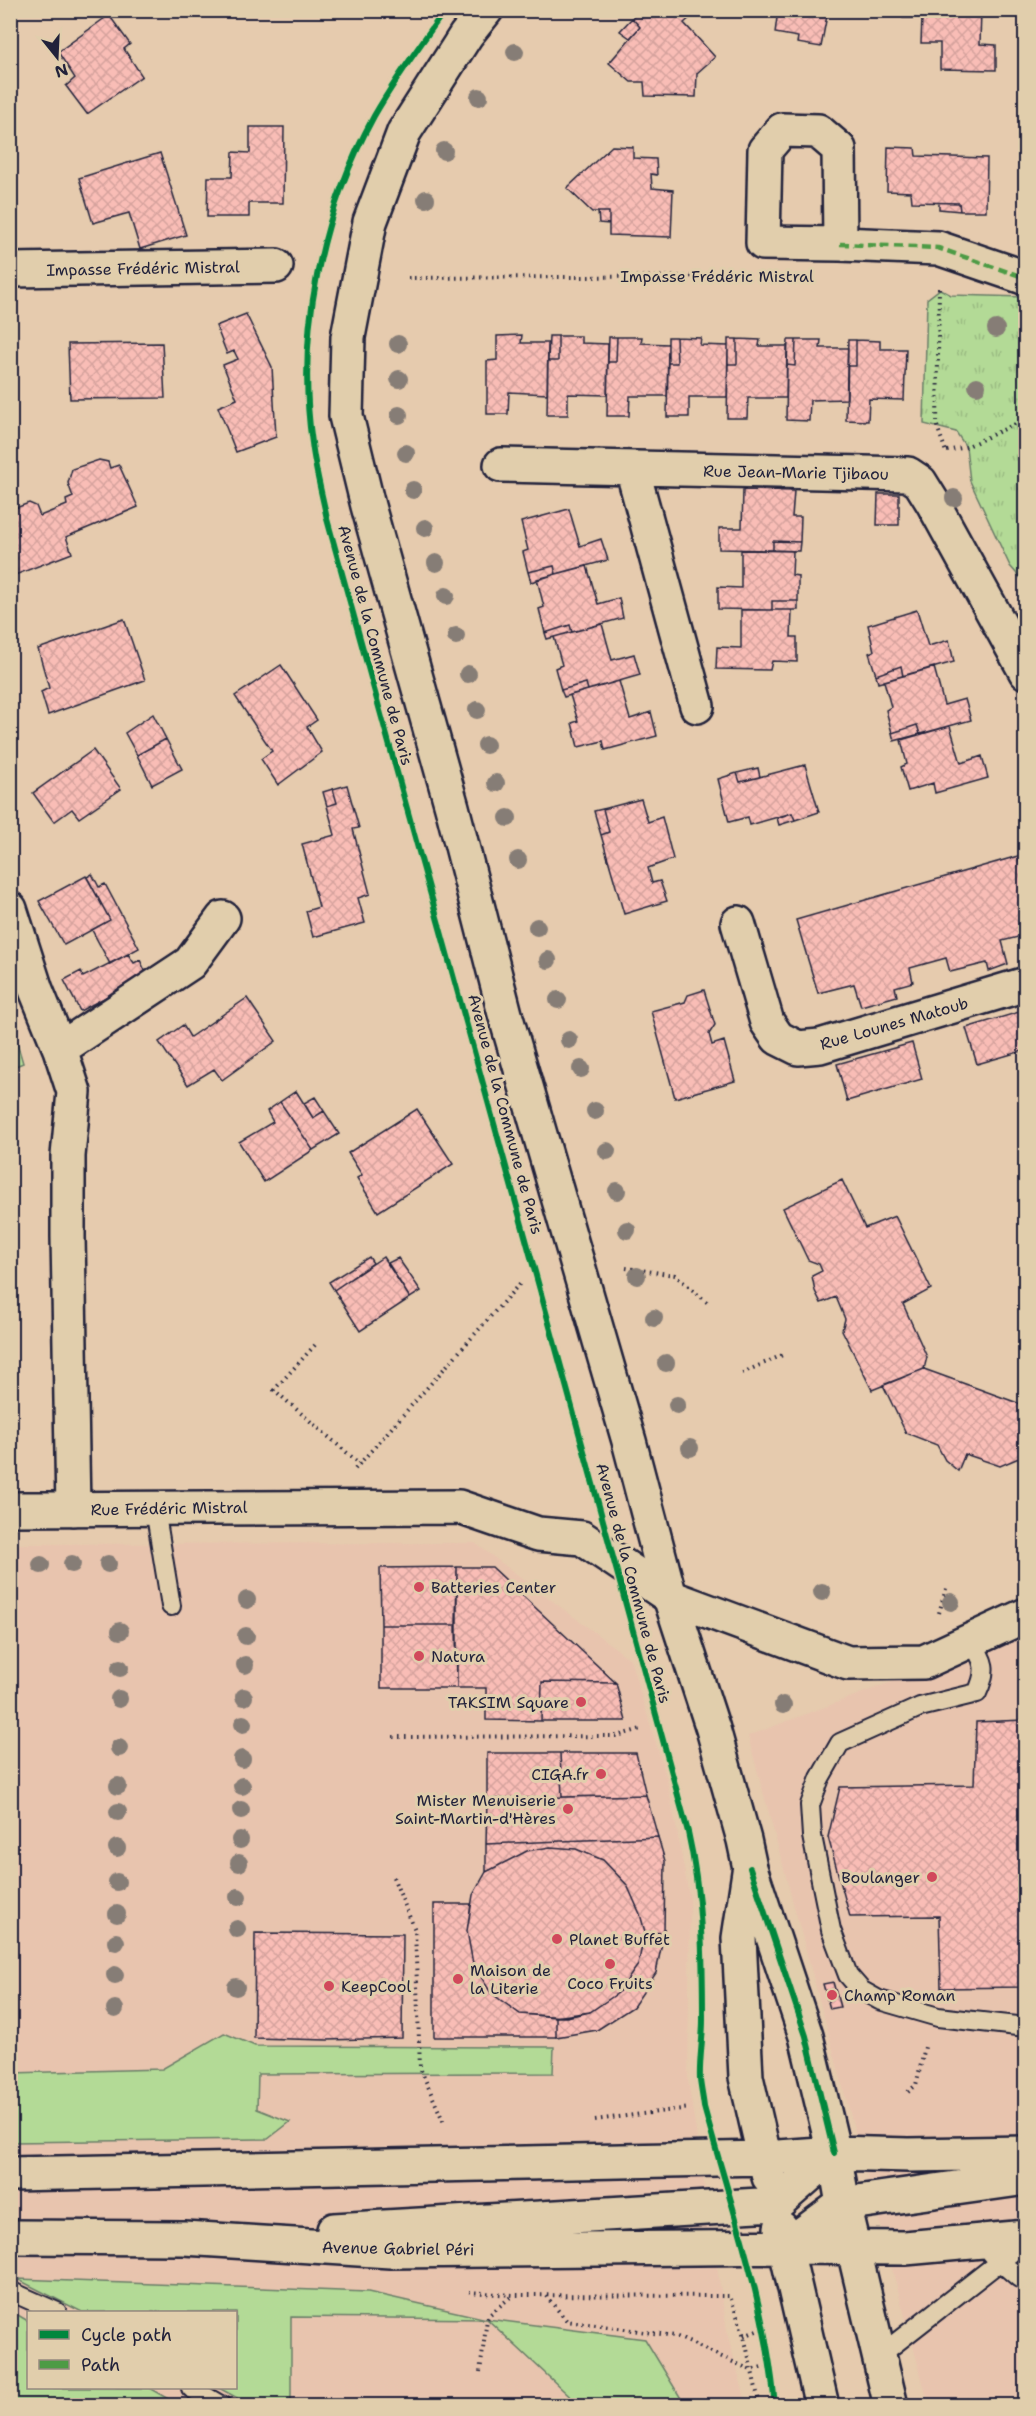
<svg xmlns="http://www.w3.org/2000/svg" width="1036" height="2416" font-family="'Shantell Sans',sans-serif">
	<style>
		.built { fill: #e8c4ae; fill-rule: evenodd }
		.grass { fill: #b3da96; stroke: #6a7e68; stroke-width: 1.5 }
		.park { fill: url(#park-tufts); stroke: #6a7e68; stroke-width: 1.5 }
		.building { fill: url(#building-cross-hatch); stroke: #22223b; stroke-width: 1.5 }
		.lines { fill: none; stroke-linecap: round; stroke-linejoin: round }
		.lane-casing { stroke: #22223b; stroke-width: 22 }
		.street-casing { stroke: #22223b; stroke-width: 38 }
		.secondary-casing { stroke: #22223b; stroke-width: 38 }
		.path { stroke: #22223b; stroke-width: 4; stroke-dasharray: 1.5 4.5; stroke-linecap: butt }
		.lane { stroke: #e1ceac; stroke-width: 18 }
		.street { stroke: #e1ceac; stroke-width: 33 }
		.secondary { stroke: #e1ceac; stroke-width: 33 }
		.quiet { stroke: #4d9b45; stroke-width: 4.5; stroke-dasharray: 9 4.5; stroke-linecap: butt }
		.cycleway-casing { stroke: #e1ceac; stroke-width: 10 }
		.cycleway { stroke: #00873e; stroke-width: 6 }
		.tree { fill: #867d76 }
		.poi-dot { fill: #d1495b; stroke: #e1ceac; stroke-width: 2 }
		.labels { text-anchor: middle; stroke-width: 6; stroke-linejoin: round; paint-order: stroke }
		.street-label { font-size: 16px; fill: #22223b; stroke: #e1ceac }
		.poi-label { font-size: 16px; fill: #22223b; stroke: #e1ceac; text-anchor: start }
	</style>
	<defs>
		<pattern id="park-tufts" width="24" height="20" patternUnits="userSpaceOnUse" patternTransform="scale(1.5)"><rect width="24" height="20" fill="#b3da96"/><path d="M3 7l-1-3M5 7V3M7 7l1-3M15 17l-1-3M17 17v-4M19 17l1-3" fill="none" stroke="#9abb82"/></pattern>
		<pattern id="building-cross-hatch" width="8" height="8" patternUnits="userSpaceOnUse" patternTransform="scale(1.5)"><rect width="8" height="8" fill="#f9bdb6"/><path d="M0 0l8 8M0 8l8-8" fill="none" stroke="#d5a29d"/></pattern>
	</defs>
	<rect width="100%" height="100%" fill="#e6cbae"/>
	<filter id="ink" filterUnits="userSpaceOnUse"><feTurbulence type="fractalNoise" baseFrequency=".0167" numOctaves="2"/><feDisplacementMap in="SourceGraphic" scale="12" xChannelSelector="R" yChannelSelector="G"/><feConvolveMatrix kernelMatrix="1 2 1 2 8 2 1 2 1" color-interpolation-filters="sRGB"/></filter>
	<g filter="url(#ink)">
		<path class="built" d="M475 1543 630 1659 667 1779 690 1900 688 2080 728 2337 747 2405H11L10 1544ZM28 2312H236V2388H28Z
			M1025 1632V2405H929L748 1736Z"/>
		<path class="grass" d="M11 1022 23 1063 11 1068H10Z
			M224 2033 255 2046 554 2047 553 2073 258 2074 257 2109 290 2122 268 2139 11 2142V2073L162 2069Z
			M17 2279 368 2292 487 2319 645 2339 685 2405H579L487 2319 291 2317V2405H250L219 2388H236V2312H82Z
			M11 2311 28 2321V2388H149L179 2405H11Z"/>
		<path class="park" d="M940 289 951 295 1025 297V583L1010 566 970 481 966 447 956 432 924 424 927 299Z"/>
		<path class="building" d="M639 10H685L691 17 684 23 715 57 697 73 696 97 645 96 644 82H631L609 63 640 27 632 18Z
			M778 10H828L821 47 797 43 798 37 775 33Z
			M903 10H981L980 44 996 45V70L940 69V43H921L922 18H903Z
			M109 15 130 44 124 49 142 76 87 114 66 86 75 78 58 52Z
			M632 18 640 27 630 38 620 31Z
			M250 127H284L283 203H249V217H207L208 177H232L233 152 250 153Z
			M612 146 633 147V158L656 159 657 175 651 174 652 188 673 190 671 237 609 235V212H592L567 188Z
			M888 147 915 148 916 156 987 158 986 211H960L959 203 912 202 911 192 887 191Z
			M160 153 186 235 140 249 129 213 93 223 79 178Z
			M939 203H959L960 211 939 209Z
			M598 212H609V224L599 223Z
			M246 314 272 367 276 437 236 452 218 407 237 399 223 365 238 359 234 351 227 354 216 326Z
			M522 335 521 343H548L547 394 509 392 508 414H487V361L497 360V336Z
			M549 336H558V361H548Z
			M558 336H581V343L608 344 607 395 568 394V415H547L548 361H558Z
			M609 337H617L616 362H608Z
			M617 337H642L641 343 668 344 667 396H630L629 416H607L608 362H616Z
			M668 337H676L677 363H668Z
			M676 337 701 338 700 345 728 346 727 397H689V417H667L668 363H677Z
			M728 339H737V364H728Z
			M737 339 760 340 759 346H787L786 398H748L747 418H727L728 364H737Z
			M788 340H796L795 366 787 365Z
			M796 340H821L820 348H848L847 399 810 400 809 421 786 420 787 365 795 366Z
			M848 340H856V366H847Z
			M856 340 880 341V349H906L904 400 869 399 868 421 846 420 847 366H856Z
			M162 343 165 398 70 399 68 344Z
			M99 460 108 462 110 468 119 465 138 507 66 537 72 553 10 577V510L29 503 36 506 40 516 67 505 66 500 73 497 68 483 72 469Z
			M743 490 794 491 792 517H801L800 542 773 541V550L719 549V528H742Z
			M878 494H899V525H877Z
			M569 509 580 546 601 539 608 560 556 574 554 566 528 572 523 552 528 550 521 522Z
			M773 541 800 542 799 551 773 550Z
			M741 550 793 551 792 575 798 576V601H772V610L718 609V587L741 588Z
			M554 566 556 574 531 582 528 572Z
			M587 566 598 604 619 598 623 618 572 632 570 625 545 633 539 609 544 607 537 579Z
			M772 601H798V610H772Z
			M741 610H792L791 637H797V662L772 661 770 670 716 669 717 647 741 648Z
			M917 610 928 646 949 640 954 662 903 676 901 666 876 675 869 653 874 651 868 625Z
			M124 619 145 680 48 715 41 692 49 688 38 649Z
			M602 624 612 660 634 654 640 675 588 690 586 683 561 690 555 668 562 665 554 637Z
			M570 625 572 632 547 639 545 633Z
			M281 665 317 720 307 727 322 752 278 785 261 759 272 751 235 696Z
			M901 666 903 676 878 683 876 675Z
			M934 667 944 705 965 699 971 720 920 734 917 725 892 733 886 710 891 707 884 681Z
			M619 681 630 719 651 712 657 736 605 750 603 741 578 747 572 723 578 721 570 695Z
			M586 683 588 690 564 697 561 690Z
			M153 714 166 739 137 755 125 733Z
			M917 725 920 734 894 741 892 733Z
			M950 726 961 763 982 756 988 778 935 793 933 783 908 791 901 767 907 764 901 740Z
			M166 739 182 769 152 785 137 755Z
			M93 750 121 789 79 818 72 809 54 822 33 793Z
			M805 765 819 812 795 820 792 813 750 825 748 817 729 822 718 779 737 773 740 782Z
			M758 768 760 777 740 782 737 773Z
			M347 785 359 828 353 829 370 894 358 898 365 923 313 937 306 911 319 907 302 844 335 835 327 806 337 803 333 789Z
			M333 789 337 803 327 806 323 792Z
			M641 799 648 822 662 817 673 859 648 868 652 883 660 881 667 901 624 914 601 835 609 832 603 809Z
			M603 809 609 832 601 835 594 811Z
			M792 813 795 820 779 825 777 818Z
			M1018 856 1026 883V935L1002 941 1008 964 989 971 987 963 950 972 946 958 910 968 913 982 895 987 897 996 861 1006 854 984 818 993 796 920Z
			M92 874 99 887 105 884 139 948 110 964 92 930 110 920 87 877Z
			M86 876 110 920 64 945 39 901Z
			M128 954 134 963 140 960 147 975 80 1011 64 980 81 971 83 977Z
			M704 990 715 1025 709 1034 712 1045 724 1041 735 1081 675 1098 651 1011 685 1002 688 995Z
			M247 998 276 1041 222 1080 214 1069 188 1085 159 1042 183 1025 190 1037Z
			M1026 1010V1050L977 1064 966 1028Z
			M912 1043 922 1079 847 1101 837 1064Z
			M296 1091 313 1118 324 1111 339 1134 313 1150 280 1102Z
			M315 1097 324 1111 313 1118 304 1103Z
			M280 1102 313 1150 264 1182 239 1142 273 1122 267 1111Z
			M417 1109 453 1164 378 1212 357 1178 362 1175 348 1153Z
			M842 1180 865 1228 895 1216 931 1289 903 1304 927 1357 924 1369 872 1390 842 1330 845 1319 836 1297 821 1303 815 1291 812 1276 822 1271 819 1264 808 1260 783 1208Z
			M369 1257 373 1263 334 1290 329 1282Z
			M383 1257 410 1298 360 1331 334 1290Z
			M398 1258 421 1291 410 1298 388 1263Z
			M924 1369 1026 1406V1455L1000 1466 965 1454 958 1471 945 1460 937 1445 906 1433 883 1385Z
			M457 1567H492L616 1683 542 1682 541 1721 486 1720V1688H457Z
			M457 1567 456 1625H381L380 1568Z
			M381 1625H456L457 1688H381Z
			M542 1682 616 1683 626 1721H541Z
			M1026 1692 1025 1987 941 1988 939 1916 850 1917 828 1837 840 1787 974 1785 976 1722 1025 1720Z
			M487 1753H560L562 1797 487 1799Z
			M560 1753H636L646 1795 562 1797Z
			M646 1795 658 1837 486 1844 487 1799Z
			M658 1837 665 1861 664 1933 645 1932 640 1914 627 1885 603 1860 576 1849 550 1847 527 1851 486 1872V1844Z
			M550 1847 576 1849 603 1860 627 1885 640 1914 645 1932 638 1965 618 1993 590 2012 567 2017 520 2014 491 1993 473 1964 467 1931 473 1895 486 1872 527 1851Z
			M434 1904H471L467 1931 473 1964 491 1993 520 2014 556 2017V2037H434Z
			M645 1932 664 1933 656 1973 633 2007 597 2030 556 2037V2017L590 2012 618 1993 638 1965Z
			M255 1933 403 1934 402 2038 327 2040 254 2038Z
			M833 1982 840 2007 830 2009 823 1984Z"/>
		<g class="lines">
			<defs>
				<path id="lane" d="M155 1509 171 1606
					M970 1641C985 1660 988 1670 977 1693L920 1707 840 1743 820 1778 810 1805 812 1836 831 1930 848 1975 861 1990 879 2000 938 2017 1026 2027
					M991 2254 1019 2278 1026 2280
					M10 2291 57 2312
					M879 2356 1026 2241
					M191 2388 222 2406"/>
				<path id="street" d="M782 130 818 131 839 149 840 244 763 243 765 150Z
					M840 244 938 248 1026 278
					M10 270 276 266
					M501 465 908 474 920 482 933 503 1026 672
					M632 468 697 706
					M10 909 36 990 60 1049 74 1092 68 1156V1237L73 1509
					M738 923 767 1022 778 1038 798 1048 820 1046 1026 984
					M60 1049 190 963 223 918
					M10 1509 459 1507 538 1534 582 1538 670 1597 848 1663 924 1662 1026 1615"/>
				<path id="secondary" d="M486 10 466 35 404 132 370 222 348 337 346 416 368 506 452 807 505 1014 629 1441 670 1597 713 1729 744 1840 750 1868 806 2036 834 2153 843 2204 891 2406
					M749 1872 739 1938 746 2077 769 2177
					M10 2174 765 2158 834 2153 909 2155 1026 2153
					M781 2228 822 2406
					M334 2230 776 2204 834 2153
					M10 2237 184 2238 390 2251 785 2247 905 2248 1026 2237
					M785 2247 843 2204 1026 2178"/>
			</defs>
			<use href="#lane" class="lane-casing"/>
			<use href="#street" class="street-casing"/>
			<use href="#secondary" class="secondary-casing"/>
			<path class="path" d="M408 278 740 276
				M939 288 937 426 946 452
				M947 451 966 447 1026 419
				M10 1083 14 1091
				M626 1268 675 1275 708 1303
				M315 1345 274 1390 360 1464
				M742 1373 785 1354
				M355 1469 522 1281
				M939 1613 947 1585
				M393 1737 617 1736 641 1729
				M393 1877 415 1930 420 2068 445 2125
				M908 2092 916 2085 925 2047
				M595 2120 690 2108
				M469 2292 513 2295 730 2296 744 2336 760 2406
				M546 2296 567 2321 675 2336 751 2370 773 2364
				M744 2336 764 2328
				M480 2372 487 2319 489 2315 513 2295"/>
			<use href="#lane" class="lane"/>
			<use href="#street" class="street"/>
			<use href="#secondary" class="secondary"/>
			<path class="quiet" d="M840 244 938 248 1026 278"/>
			<defs>
				<path id="cycleway" d="M445 10C420 45 395 79 374 116 321 213 296 334 312 443 315 469 322 494 327 519L540 1290 688 1832C702 1894 703 1957 703 2020 703 2040 699 2060 700 2080 701 2089 703 2098 704 2107 731 2206 766 2304 775 2406
					M750 1868 806 2036 834 2153"/>
			</defs>
			<use href="#cycleway" class="cycleway-casing"/>
			<use href="#cycleway" class="cycleway"/>
		</g>
		<g class="tree">
			<circle cx="515" cy="52" r="9"/>
			<circle cx="479" cy="97" r="9"/>
			<circle cx="444" cy="151" r="9"/>
			<circle cx="426" cy="199" r="9"/>
			<circle cx="996" cy="329" r="9"/>
			<circle cx="398" cy="344" r="9"/>
			<circle cx="399" cy="379" r="9"/>
			<circle cx="977" cy="386" r="9"/>
			<circle cx="399" cy="415" r="9"/>
			<circle cx="406" cy="453" r="9"/>
			<circle cx="413" cy="490" r="9"/>
			<circle cx="954" cy="498" r="9"/>
			<circle cx="425" cy="528" r="9"/>
			<circle cx="436" cy="563" r="9"/>
			<circle cx="446" cy="596" r="9"/>
			<circle cx="456" cy="636" r="9"/>
			<circle cx="468" cy="674" r="9"/>
			<circle cx="477" cy="710" r="9"/>
			<circle cx="486" cy="745" r="9"/>
			<circle cx="496" cy="783" r="9"/>
			<circle cx="508" cy="818" r="9"/>
			<circle cx="518" cy="860" r="9"/>
			<circle cx="537" cy="927" r="9"/>
			<circle cx="548" cy="960" r="9"/>
			<circle cx="558" cy="1000" r="9"/>
			<circle cx="569" cy="1040" r="9"/>
			<circle cx="581" cy="1069" r="9"/>
			<circle cx="595" cy="1111" r="9"/>
			<circle cx="607" cy="1151" r="9"/>
			<circle cx="617" cy="1191" r="9"/>
			<circle cx="627" cy="1230" r="9"/>
			<circle cx="637" cy="1276" r="9"/>
			<circle cx="654" cy="1318" r="9"/>
			<circle cx="666" cy="1363" r="9"/>
			<circle cx="677" cy="1405" r="9"/>
			<circle cx="690" cy="1448" r="9"/>
			<circle cx="72" cy="1564" r="9"/>
			<circle cx="108" cy="1564" r="9"/>
			<circle cx="41" cy="1565" r="9"/>
			<circle cx="822" cy="1592" r="9"/>
			<circle cx="247" cy="1600" r="9"/>
			<circle cx="951" cy="1602" r="9"/>
			<circle cx="120" cy="1631" r="9"/>
			<circle cx="246" cy="1636" r="9"/>
			<circle cx="245" cy="1665" r="9"/>
			<circle cx="120" cy="1668" r="9"/>
			<circle cx="244" cy="1697" r="9"/>
			<circle cx="119" cy="1699" r="9"/>
			<circle cx="783" cy="1705" r="9"/>
			<circle cx="243" cy="1724" r="9"/>
			<circle cx="119" cy="1748" r="9"/>
			<circle cx="242" cy="1759" r="9"/>
			<circle cx="118" cy="1786" r="9"/>
			<circle cx="242" cy="1786" r="9"/>
			<circle cx="241" cy="1810" r="9"/>
			<circle cx="118" cy="1812" r="9"/>
			<circle cx="240" cy="1840" r="9"/>
			<circle cx="117" cy="1848" r="9"/>
			<circle cx="239" cy="1863" r="9"/>
			<circle cx="117" cy="1882" r="9"/>
			<circle cx="238" cy="1897" r="9"/>
			<circle cx="117" cy="1914" r="9"/>
			<circle cx="237" cy="1929" r="9"/>
			<circle cx="116" cy="1942" r="9"/>
			<circle cx="115" cy="1975" r="9"/>
			<circle cx="236" cy="1987" r="9"/>
			<circle cx="115" cy="2009" r="9"/>
		</g>
	</g>
	<g class="poi-dot">
		<circle cx="419" cy="1587" r="6"/>
		<circle cx="419" cy="1656" r="6"/>
		<circle cx="581" cy="1702" r="6"/>
		<circle cx="601" cy="1774" r="6"/>
		<circle cx="568" cy="1809" r="6"/>
		<circle cx="932" cy="1877" r="6"/>
		<circle cx="557" cy="1939" r="6"/>
		<circle cx="610" cy="1964" r="6"/>
		<circle cx="458" cy="1979" r="6"/>
		<circle cx="329" cy="1986" r="6"/>
		<circle cx="832" cy="1995" r="6"/>
	</g>
	<g class="labels">
		<g class="street-label">
			<text transform="translate(143 268) rotate(-1)" y="6">Impasse Frédéric Mistral</text>
			<text x="717" y="282">Impasse Frédéric Mistral</text>
			<text transform="translate(796 472) rotate(1)" y="6">Rue Jean-Marie Tjibaou</text>
			<text transform="translate(376 645) rotate(75)" y="6">Avenue de la Commune de Paris</text>
			<text transform="translate(894 1023) rotate(-16)" y="6">Rue Lounes Matoub</text>
			<text transform="translate(506 1114) rotate(75)" y="6">Avenue de la Commune de Paris</text>
			<text transform="translate(169 1508) rotate(-1)" y="6">Rue Frédéric Mistral</text>
			<text transform="translate(634 1583) rotate(75)" y="6">Avenue de la Commune de Paris</text>
			<text transform="translate(398 2248) rotate(1)" y="6">Avenue Gabriel Péri</text>
		</g>
		<g class="poi-label">
			<text x="431" y="1593">Batteries Center</text>
			<text x="431" y="1662">Natura</text>
			<text x="569" y="1708" text-anchor="end">TAKSIM Square</text>
			<text x="589" y="1780" text-anchor="end">CIGA.fr</text>
			<text x="556" y="1806" text-anchor="end">Mister Menuiserie<tspan x="556" dy="18">Saint-Martin-d'Hères</tspan></text>
			<text x="920" y="1883" text-anchor="end">Boulanger</text>
			<text x="569" y="1945">Planet Buffet</text>
			<text x="470" y="1976">Maison de<tspan x="470" dy="18">la Literie</tspan></text>
			<text x="610" y="1989" text-anchor="middle">Coco Fruits</text>
			<text x="341" y="1992">KeepCool</text>
			<text x="844" y="2001">Champ Roman</text>
		</g>
	</g>
	<rect width="1036" height="2416" fill="none" stroke="#e1ceac" stroke-width="36"/>
	<rect x="18" y="18" width="1000" height="2380" fill="none" stroke="#22223b" stroke-width="2" filter="url(#ink)"/>
	<rect x="27" y="2311" width="210" height="78" fill="#e1ceac" stroke="#95897f" stroke-width="1.5"/>
	<rect x="39" y="2330" width="30" height="9" fill="#00873e" stroke="#95897f" stroke-width="1.5"/>
	<text x="81" y="2341" font-size="18" fill="#22223b">Cycle path</text>
	<rect x="39" y="2360" width="30" height="9" fill="#4d9b45" stroke="#95897f" stroke-width="1.5"/>
	<text x="81" y="2371" font-size="18" fill="#22223b">Path</text>
	<g transform="translate(57 57) rotate(162)" stroke="#e1ceac" stroke-width="4.5" paint-order="stroke">
	<path d="M0-4.5L10 22L0 15L-10 22Z" fill="#22223b"/>
	<text y="-9" font-size="16" font-weight="bold" text-anchor="middle" fill="#22223b">N</text>
	</g>
</svg>
